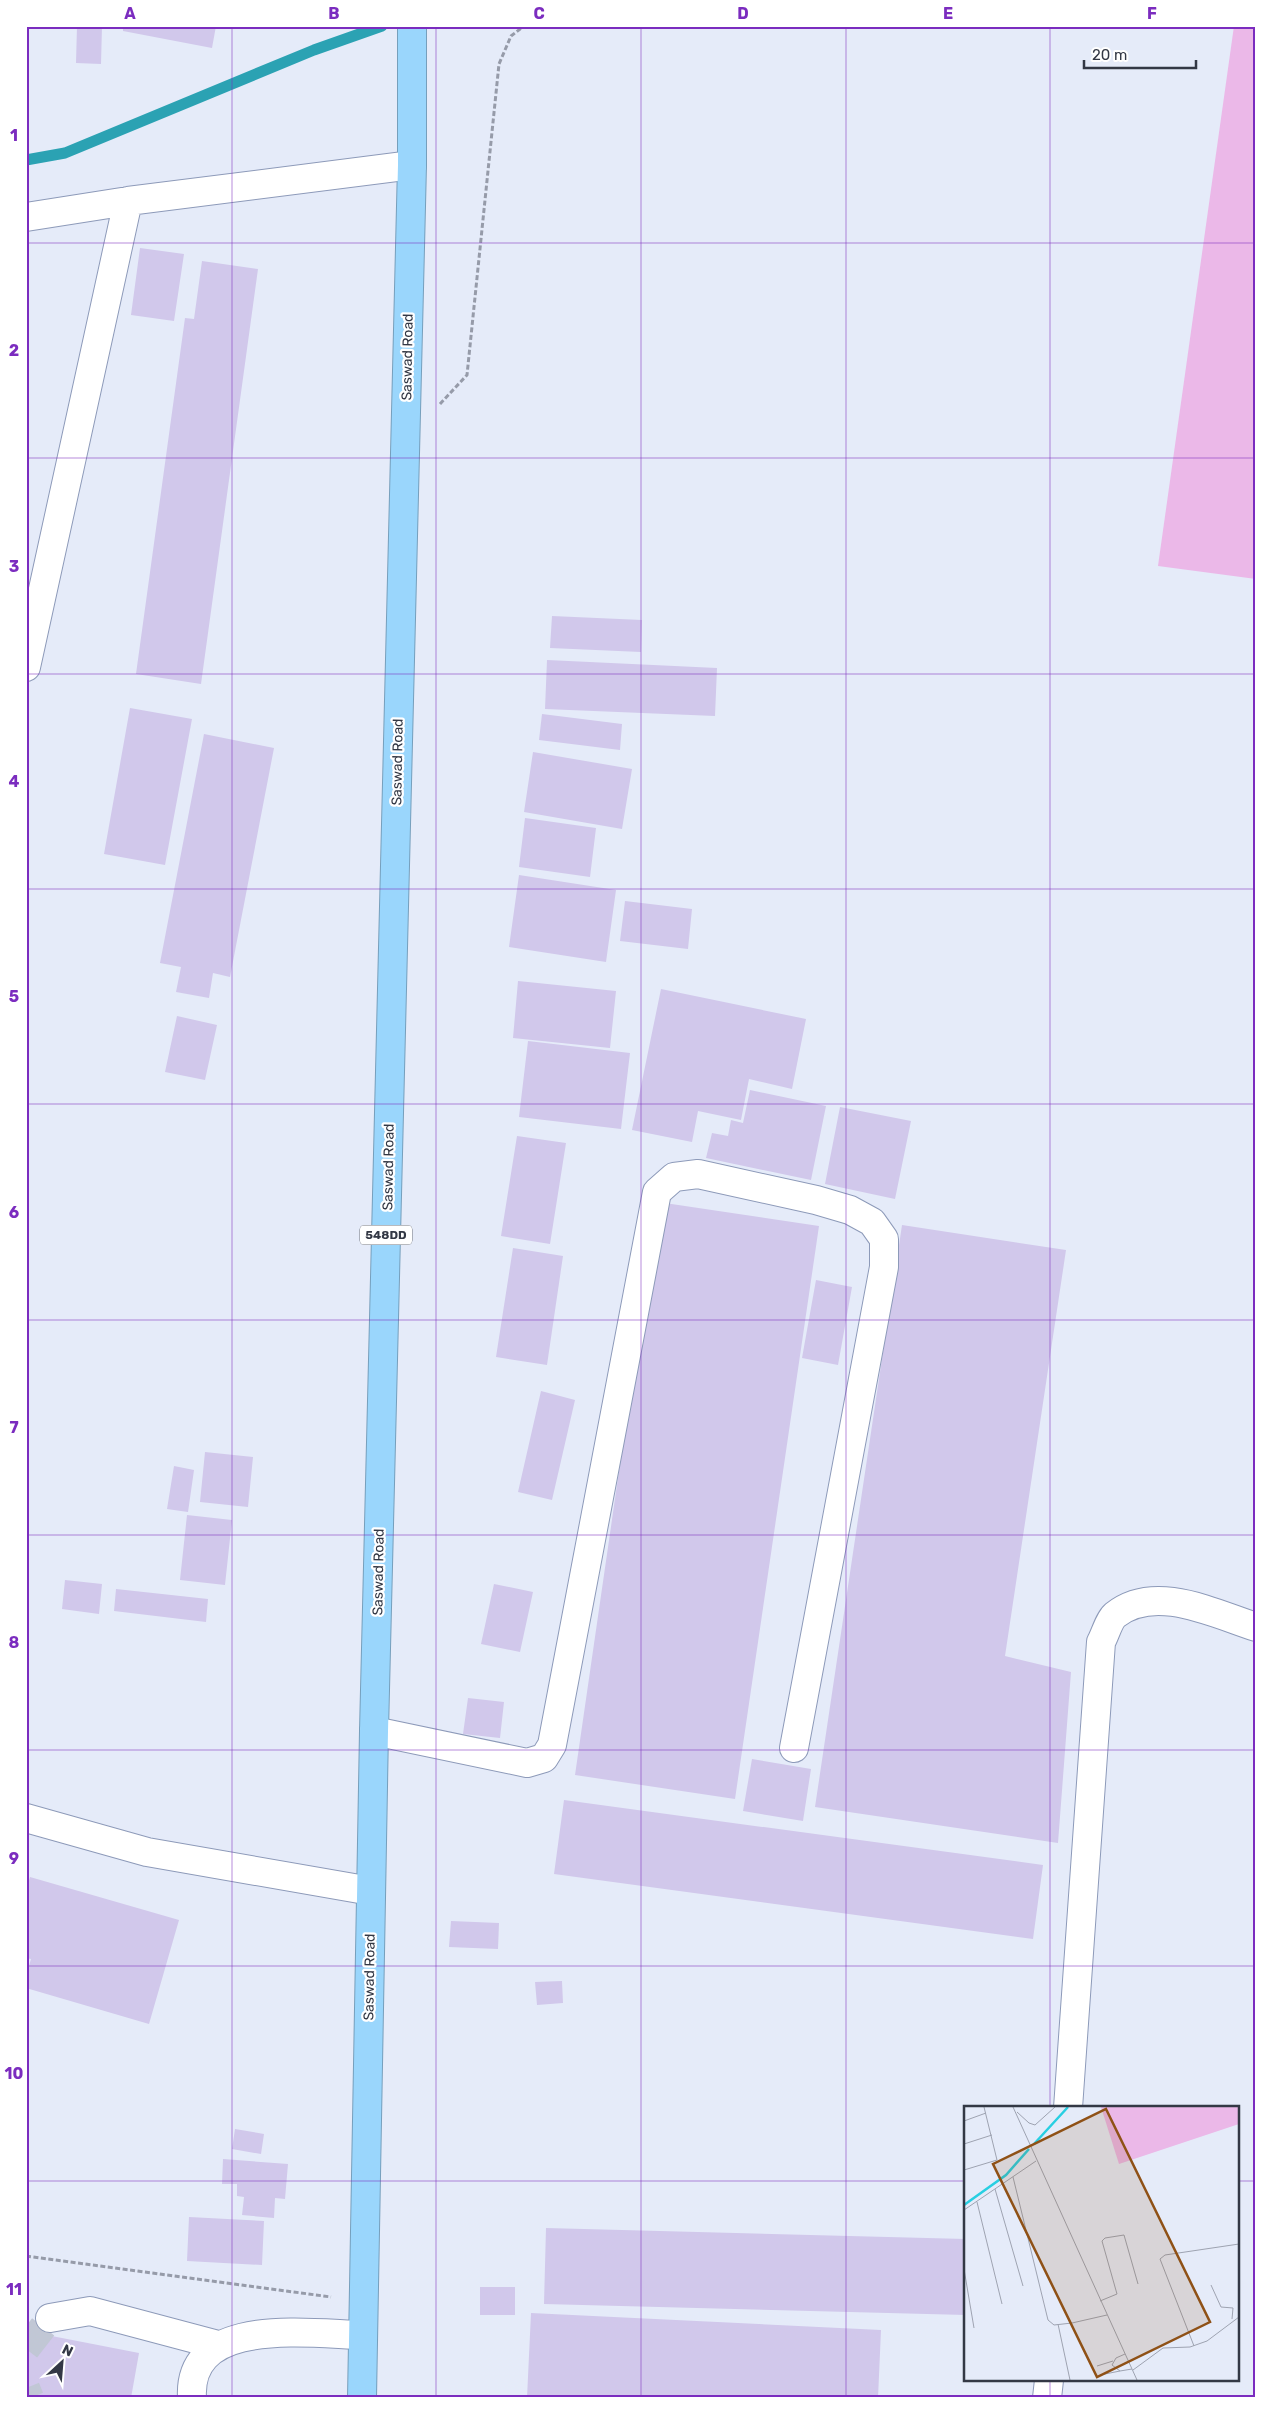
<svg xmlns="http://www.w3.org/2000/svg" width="1282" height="2424" font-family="Rubik,sans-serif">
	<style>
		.green { fill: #ebb8e8 }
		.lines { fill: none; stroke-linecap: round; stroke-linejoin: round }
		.stream { stroke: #2ba2b3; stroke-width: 11 }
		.building { fill: #d1c8eb }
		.minor-tunnel { stroke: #c1c7d5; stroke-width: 28; stroke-dasharray: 28 14; stroke-linecap: butt }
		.minor-casing { stroke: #8d9ab9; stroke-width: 30 }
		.highway-casing { stroke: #769fbc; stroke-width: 30 }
		.path { stroke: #969ba9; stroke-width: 3; stroke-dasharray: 5 2.5; stroke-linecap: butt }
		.minor { stroke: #fff; stroke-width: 28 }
		.highway { stroke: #9ad6fc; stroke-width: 28 }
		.grid { fill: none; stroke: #7b2cbf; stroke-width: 1; stroke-opacity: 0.55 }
		.labels { text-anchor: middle; stroke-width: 4.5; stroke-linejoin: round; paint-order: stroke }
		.shield { fill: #fff; stroke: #70747d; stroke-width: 1 }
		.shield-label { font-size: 12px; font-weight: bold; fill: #333845 }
		.street-label { font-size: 14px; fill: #333845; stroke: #fff }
		.inset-river { fill: none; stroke: #28cfe2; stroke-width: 2.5 }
		.inset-road { fill: none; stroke: #9ea3b1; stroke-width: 1 }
		.view { fill: #8f5116; fill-opacity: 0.15; stroke: #8f5116; stroke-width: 2.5 }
		.inset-edge { fill: none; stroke: #333845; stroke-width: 2.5 }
		.neatline { fill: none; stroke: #7b2cbf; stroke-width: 2 }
		.grid-label { font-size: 16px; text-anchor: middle; font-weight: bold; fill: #7b2cbf }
	</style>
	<rect width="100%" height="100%" fill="#e5ebf9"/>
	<path class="green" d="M1234 26H1256V579L1158 566Z"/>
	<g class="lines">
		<path class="stream" d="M26 160 65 153 314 50 382 26"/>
	</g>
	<path class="building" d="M77 26H102L101 64 76 63Z
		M123 26H216L212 48 123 31Z
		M140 248 184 254 174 321 131 315Z
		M202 261 258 269 201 684 136 674 185 318 194 319Z
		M552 616 642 620 641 652 550 648Z
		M547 660 717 668 715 716 545 709Z
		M130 708 192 719 165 865 104 854Z
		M542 714 622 724 620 750 539 740Z
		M204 734 274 748 230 977 213 973 209 998 176 992 181 967 160 963Z
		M533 752 632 769 622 829 524 812Z
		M525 818 596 828 590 877 519 867Z
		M519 875 616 890 606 962 509 947Z
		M625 901 692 909 688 949 620 941Z
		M518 981 616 991 610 1048 513 1038Z
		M661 989 806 1019 792 1089 749 1079 741 1120 698 1111 692 1142 632 1130Z
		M177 1016 217 1025 205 1080 165 1072Z
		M528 1041 630 1053 621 1129 519 1117Z
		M750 1090 826 1106 811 1180 706 1158 712 1133 728 1136 731 1120 743 1123Z
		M840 1107 911 1121 895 1199 825 1184Z
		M517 1136 566 1143 550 1244 501 1236Z
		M658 1202 819 1226 735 1799 575 1775Z
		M902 1225 1066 1250 1005 1656 1071 1672 1058 1843 815 1807Z
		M513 1248 563 1256 547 1365 496 1357Z
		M816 1280 852 1287 838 1365 802 1358Z
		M541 1391 575 1400 552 1500 518 1492Z
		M205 1452 253 1457 248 1507 200 1502Z
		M174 1466 194 1470 188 1512 167 1509Z
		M187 1515 232 1520 225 1585 180 1580Z
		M65 1580 102 1584 99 1614 62 1609Z
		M494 1584 533 1592 520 1652 481 1644Z
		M116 1589 208 1599 206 1622 114 1611Z
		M468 1698 504 1702 500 1738 463 1734Z
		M752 1759 811 1769 803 1821 743 1811Z
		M564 1800 1043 1865 1033 1939 554 1874Z
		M30 1877 179 1920 149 2024 26 1988V1976L31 1959 26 1958V1891Z
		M451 1921 499 1923 498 1949 449 1947Z
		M562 1981 563 2003 537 2005 535 1982Z
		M235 2129 264 2134 261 2154 232 2149Z
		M223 2159 288 2164 285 2199 275 2198 274 2218 242 2215 244 2197 237 2196V2184H222Z
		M189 2217 264 2221 262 2265 187 2261Z
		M546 2228 966 2239V2315L544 2304Z
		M480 2287H515V2315H480Z
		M531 2313 881 2330 878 2398H527Z
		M26 2331 139 2353 131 2398H26Z"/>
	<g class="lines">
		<path class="minor-tunnel" d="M26 2349 50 2318
			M26 2388 30 2398"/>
		<defs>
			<path id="minor" d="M26 217 128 201 412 165
				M26 667 128 201
				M374 1731 527 1763 544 1758 552 1745 657 1192 674 1177 698 1174 816 1200 850 1210 872 1222 884 1239V1267L794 1748
				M26 1818 147 1852 371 1891
				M1068 2108 1101 1642C1105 1635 1109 1620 1115 1615 1155 1583 1215 1614 1256 1627
				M50 2318 90 2311 218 2345
				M192 2398C187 2315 310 2334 363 2335
				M1047 2398 1049 2380"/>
			<path id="highway" d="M362 2398 374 1731 412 165V26"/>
		</defs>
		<use href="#minor" class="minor-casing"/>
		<use href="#highway" class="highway-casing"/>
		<path class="path" d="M440 404 467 375 499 64 511 36 524 26
			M26 2256 331 2297"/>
		<use href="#minor" class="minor"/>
		<use href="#highway" class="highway"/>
	</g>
	<path class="grid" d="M232 26V2398M436 26V2398M641 26V2398M846 26V2398M1050 26V2108M26 243H1256M26 458H1256M26 674H1256M26 889H1256M26 1104H1256M26 1320H1256M26 1535H1256M26 1750H1256M26 1966H1256M26 2181H966M1238 2181H1256M1050 2380V2398"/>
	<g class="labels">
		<rect class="shield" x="360" y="1225.5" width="52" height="19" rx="4"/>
		<g class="shield-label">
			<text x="386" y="1239">548DD</text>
		</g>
		<g class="street-label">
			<text transform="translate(407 357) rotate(-89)" y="5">Saswad Road</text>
			<text transform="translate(397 762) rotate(-89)" y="5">Saswad Road</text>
			<text transform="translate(388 1167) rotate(-89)" y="5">Saswad Road</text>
			<text transform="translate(378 1572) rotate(-89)" y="5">Saswad Road</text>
			<text transform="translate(369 1977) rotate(-89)" y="5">Saswad Road</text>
		</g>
	</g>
	<g transform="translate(964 2106)">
		<rect width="275" height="275" fill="#e5ebf9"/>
		<path d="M137 1H275V18L155 58Z" fill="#ebb8e8"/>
		<path class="inset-river" d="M70 38 104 1M0 99 42 69 65 43"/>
		<path class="inset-road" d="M49 1 173 274M53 6 65 17 71 19 91 1M0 15 22 7M0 38 28 29M0 64 33 54 20 1M49 71 84 214 90 219 108 217 143 209M31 83 59 180M13 96 38 198M0 104 72 55M0 163 10 222M247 179 257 201 269 202 268 213M136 195 153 188 138 135 141 132 160 129 174 178M94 218 106 274M230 240 196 153 201 149 275 138M161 248 152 252 148 259 156 265 168 263M133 260 149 255M169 264 199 242 226 241 243 235 275 211M136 269 156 265"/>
		<path class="view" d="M142 3 246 216 133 271 29 58Z"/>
		<rect width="275" height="275" class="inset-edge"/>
	</g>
	<rect width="1282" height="2424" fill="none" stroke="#ffffff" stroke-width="55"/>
	<g transform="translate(62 2362) rotate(26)" stroke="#ffffff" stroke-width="4" paint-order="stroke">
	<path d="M0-4L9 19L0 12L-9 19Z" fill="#333845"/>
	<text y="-8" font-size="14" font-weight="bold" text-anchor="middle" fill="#333845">N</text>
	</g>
	<path d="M1084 60v8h112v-8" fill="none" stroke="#333845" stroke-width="2.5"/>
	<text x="1092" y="60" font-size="15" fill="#333845" stroke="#ffffff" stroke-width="4" paint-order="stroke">20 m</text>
	<rect x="28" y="28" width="1226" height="2368" class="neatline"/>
	<g class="grid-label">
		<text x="130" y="19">A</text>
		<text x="334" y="19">B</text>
		<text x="539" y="19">C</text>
		<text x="743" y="19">D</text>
		<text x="948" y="19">E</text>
		<text x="1152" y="19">F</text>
		<text x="14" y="141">1</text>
		<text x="14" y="356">2</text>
		<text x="14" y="572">3</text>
		<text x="14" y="787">4</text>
		<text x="14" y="1002">5</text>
		<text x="14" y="1218">6</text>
		<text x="14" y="1433">7</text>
		<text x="14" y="1648">8</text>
		<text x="14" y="1864">9</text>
		<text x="14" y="2079">10</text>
		<text x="14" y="2295">11</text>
	</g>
</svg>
